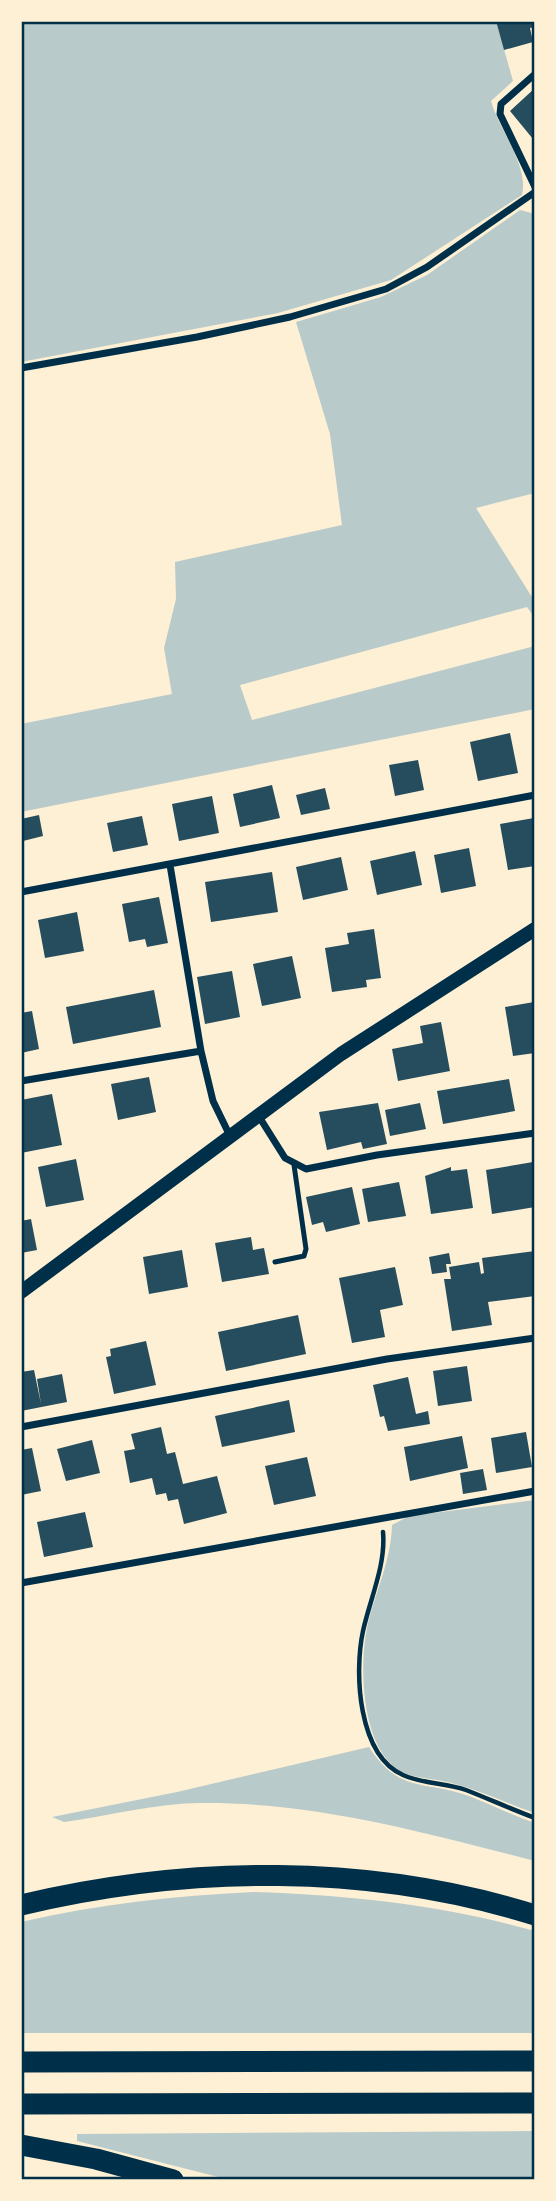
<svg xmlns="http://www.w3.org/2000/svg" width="556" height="2201" font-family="'Work Sans',sans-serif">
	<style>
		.green { fill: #b9caca }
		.building { fill: #264d5e }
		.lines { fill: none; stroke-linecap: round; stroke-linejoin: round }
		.path { stroke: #003049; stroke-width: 4.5 }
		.service { stroke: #003049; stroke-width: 5 }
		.minor { stroke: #003049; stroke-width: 7 }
		.secondary { stroke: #003049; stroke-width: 14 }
		.motorway { stroke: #003049; stroke-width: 21 }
		.neatline { fill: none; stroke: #003049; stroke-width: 2.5 }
	</style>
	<rect width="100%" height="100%" fill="#fdf0d5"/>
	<path class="green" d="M21 21H496L513 81 491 101C499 130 529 165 522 195L391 280 278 313 21 362Z
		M520 210 535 214V493L476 508 535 602V618L527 607 240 685 252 720 535 646V709L21 812V724L172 694 164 648 176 599 175 562 342 525 330 434 296 322 381 297 427 275Z
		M535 1500V1813C508 1804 482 1791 455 1784 439 1779 417 1779 402 1772 361 1751 359 1667 367 1628 375 1592 391 1562 392 1525L409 1516Z
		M369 1747C400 1796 428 1779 474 1798 494 1806 514 1816 535 1823V1861C426 1833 315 1802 201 1803 156 1803 109 1816 64 1822L52 1817 177 1792Z
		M253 1892C349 1895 442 1905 535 1931V2033H21V1922C98 1904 174 1896 253 1892Z
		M535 2131V2180H230L77 2141V2134Z"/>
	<path class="building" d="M496 21H535V27L530 28 533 42 504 50Z
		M535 88V138L533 139 510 111Z
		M510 733 518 773 478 781 470 742Z
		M418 760 424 790 395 796 389 765Z
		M272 785 280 818 240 827 233 794Z
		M325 788 330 809 301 815 296 795Z
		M212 796 219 833 179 841 172 804Z
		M39 815 43 836 23 841 24 846 21 847V819Z
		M142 816 148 845 113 852 107 823Z
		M534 818 535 866 508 870 500 824Z
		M469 848 476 886 441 893 434 855Z
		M415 851 422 885 377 895 370 861Z
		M341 857 348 890 303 900 296 867Z
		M272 872 278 912 211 922 205 882Z
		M159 897 168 943 147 947 145 939 129 942 122 904Z
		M77 912 84 951 45 958 38 920Z
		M374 929 381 978 366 980 367 987 332 992 325 948 349 944 347 933Z
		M292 956 301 998 262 1006 253 964Z
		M232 971 240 1017 205 1024 197 977Z
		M154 990 161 1027 73 1044 66 1007Z
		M534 1002 535 1053 513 1056 505 1007Z
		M32 1011 39 1049 21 1053V1013Z
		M441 1022 450 1071 398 1081 392 1049 423 1043 420 1026Z
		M149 1077 156 1112 118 1120 111 1084Z
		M509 1079 515 1111 443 1124 437 1091Z
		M52 1094 62 1145 21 1153V1100Z
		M378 1103 387 1144 363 1149 361 1142 327 1150 319 1112Z
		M420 1103 426 1129 390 1136 385 1110Z
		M76 1159 84 1200 46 1207 38 1167Z
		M533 1162 535 1207 492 1214 486 1170Z
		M451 1167V1171L467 1169 473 1208 431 1214 425 1176Z
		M399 1182 406 1216 368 1222 362 1189Z
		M352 1187 360 1224 326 1232 323 1222 312 1225 306 1197Z
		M31 1219 37 1250 21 1253V1221Z
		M251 1237 253 1250 264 1248 269 1274 222 1282 215 1243Z
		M182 1250 188 1287 149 1294 143 1257Z
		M535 1251V1296L488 1302 492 1325 452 1331 444 1279H451L449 1267 479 1262 481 1274 484 1273 482 1258Z
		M449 1253 451 1264H446L447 1272 432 1274 429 1257Z
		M395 1267 403 1305 380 1310 385 1337 352 1343 339 1278Z
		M298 1315 306 1354 226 1371 218 1332Z
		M146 1341 156 1385 114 1394 106 1357 111 1356 110 1349Z
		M467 1366 472 1401 438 1406 433 1371Z
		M34 1370 41 1404 37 1379 62 1374 67 1402 21 1411V1372Z
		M408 1377 416 1414 428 1411 430 1424 388 1431 384 1416 380 1417 373 1385Z
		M289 1400 295 1432 222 1447 215 1416Z
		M161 1427 167 1454 175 1452 183 1484 217 1476 227 1513 184 1524 178 1499 168 1501 166 1493 156 1495 152 1478 130 1483 124 1451 135 1449 131 1434Z
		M526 1432 532 1467 496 1473 491 1438Z
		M462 1436 468 1468 410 1481 404 1447Z
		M92 1440 100 1473 66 1481 57 1449Z
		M32 1448 41 1491 21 1495V1450Z
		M307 1457 316 1496 274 1505 265 1466Z
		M483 1469 487 1490 463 1494 460 1473Z
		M85 1512 93 1547 44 1557 37 1522Z"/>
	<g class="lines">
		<path class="path" d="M383 1532C386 1565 370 1599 363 1631 354 1673 358 1755 403 1775 423 1784 446 1783 466 1790 489 1799 511 1809 535 1818"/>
		<path class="service" d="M275 1262 304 1256 306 1249 294 1165"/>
		<path class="minor" d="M535 74 501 104 500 114 535 187
			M21 368 197 337 290 317 386 289 427 267 535 192
			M170 865 201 1051 213 1101 230 1136
			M21 892 535 795
			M21 1081 201 1051
			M258 1115 285 1158 306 1169 377 1155 535 1133
			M21 1427 387 1359 535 1338
			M21 1583 535 1491"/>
		<path class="secondary" d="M21 1292 341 1054 535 929"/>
		<path class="motorway" d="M21 1905C189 1865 369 1863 535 1915
			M21 2062 535 2061
			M21 2104 535 2103
			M21 2145 96 2159 173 2180"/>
	</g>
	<rect width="556" height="2201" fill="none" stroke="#fdf0d5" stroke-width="46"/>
	<rect x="23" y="23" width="510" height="2155" class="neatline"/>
</svg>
